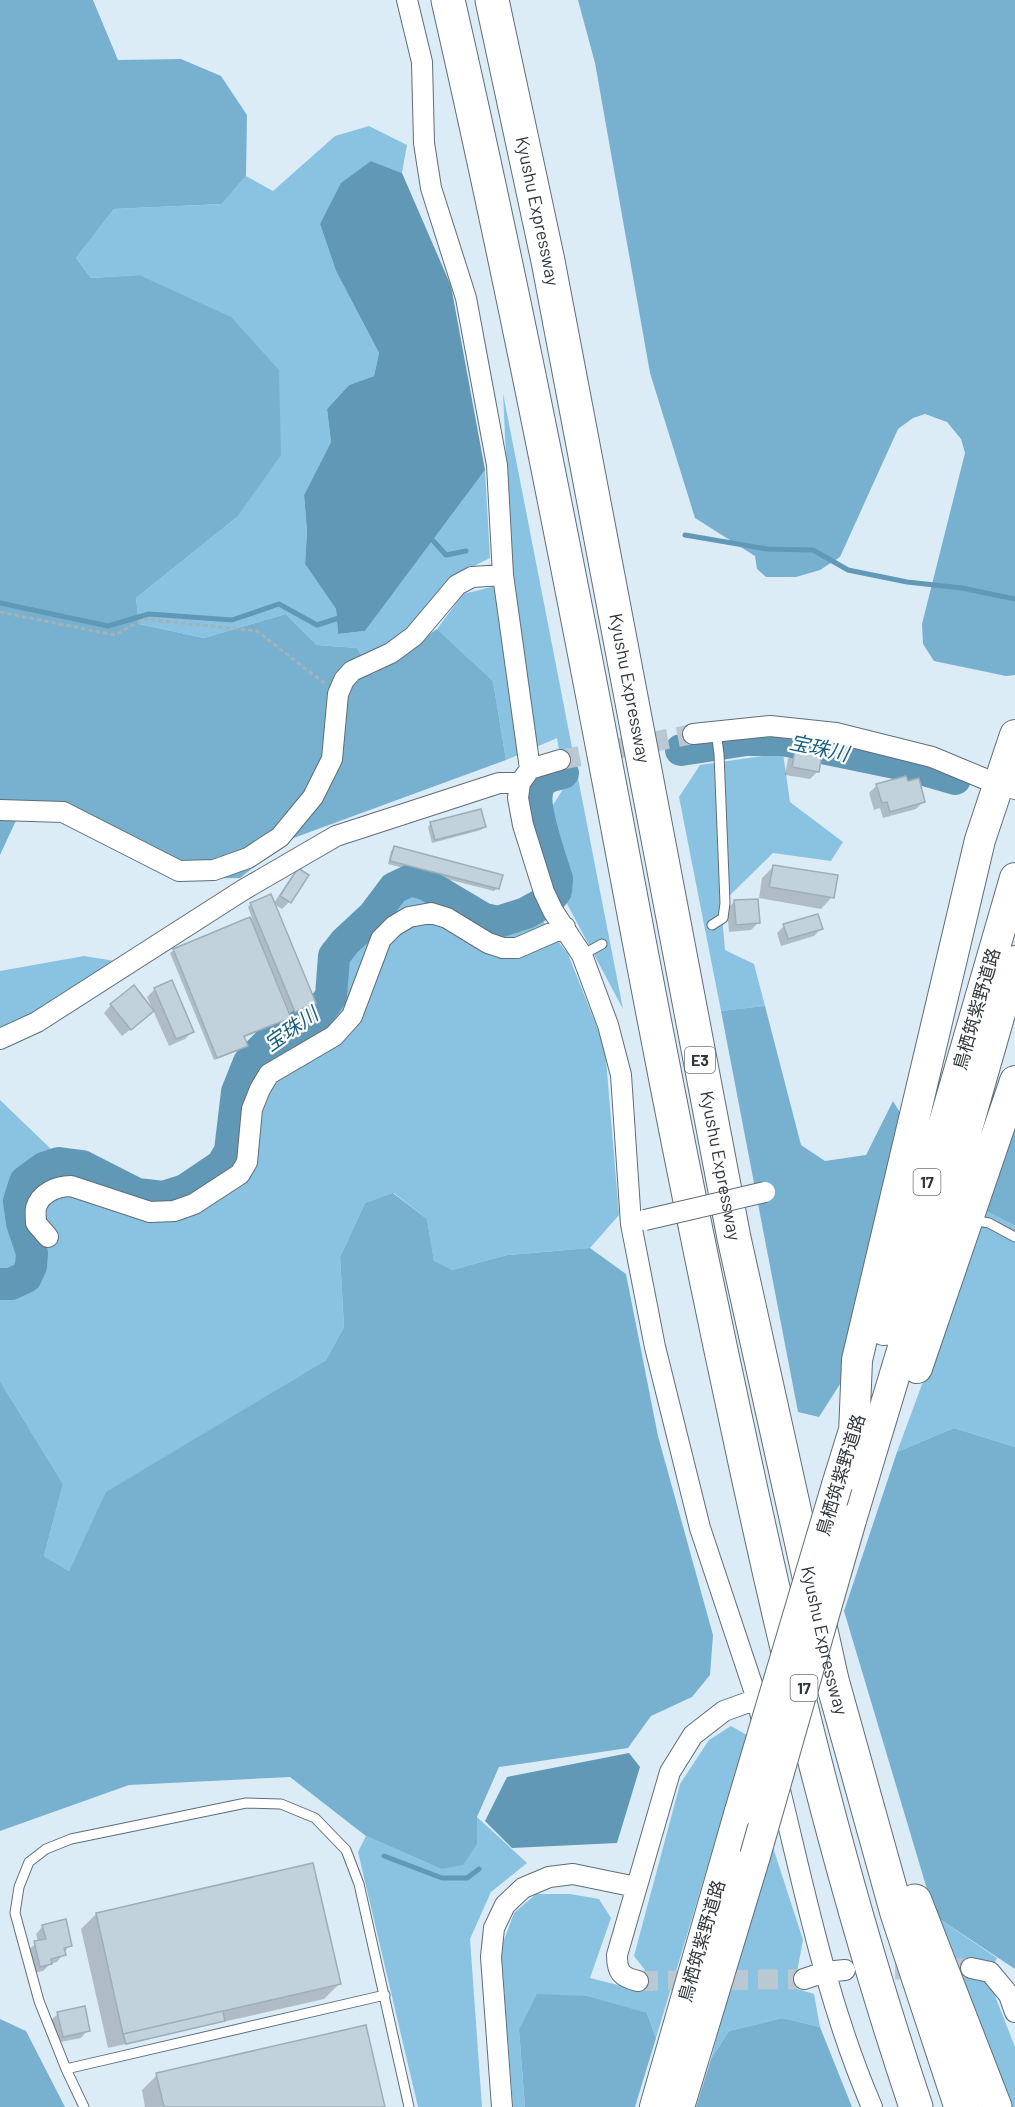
<svg xmlns="http://www.w3.org/2000/svg" width="1015" height="2107" font-family="Barlow,'Noto Sans JP',sans-serif">
	<style>
		.green { fill: #8ac3e1 }
		.forest { fill: #78b1cf }
		.water { fill: #6098b6 }
		.shadow { fill: #0003 }
		.lines { fill: none; stroke-linecap: round; stroke-linejoin: round }
		.stream { stroke: #6098b6; stroke-width: 5 }
		.river { stroke: #6098b6; stroke-width: 32 }
		.building { fill: #c1d2dc; stroke: #9daeb8; stroke-width: 1.5 }
		.street-tunnel { stroke: #b9c8d2; stroke-width: 20; stroke-dasharray: 20 10; stroke-linecap: butt }
		.lane-casing { stroke: #5f6e77; stroke-width: 11 }
		.street-casing { stroke: #5f6e77; stroke-width: 22 }
		.primary-casing { stroke: #5f6e77; stroke-width: 32 }
		.highway-casing { stroke: #5f6e77; stroke-width: 35 }
		.path { stroke: #a3b1ba; stroke-width: 3; stroke-dasharray: 4.5 3; stroke-linecap: butt }
		.lane { stroke: #fff; stroke-width: 9 }
		.street { stroke: #fff; stroke-width: 20 }
		.primary { stroke: #fff; stroke-width: 30 }
		.highway { stroke: #fff; stroke-width: 33 }
		.street-bridge-casing { stroke: #5f6e77; stroke-width: 22; stroke-linecap: butt }
		.primary-bridge-casing { stroke: #5f6e77; stroke-width: 32; stroke-linecap: butt }
		.street-bridge { stroke: #fff; stroke-width: 20 }
		.primary-bridge { stroke: #fff; stroke-width: 30 }
		.labels { text-anchor: middle; stroke-width: 4.5; stroke-linejoin: round; paint-order: stroke }
		.shield { fill: #fff; stroke: #6f7476; stroke-width: 1.5 }
		.shield-label { font-size: 16px; font-weight: bold; fill: #31383c }
		.street-label { font-size: 18px; fill: #31383c; stroke: #fff }
		.water-label { font-size: 20px; font-style: italic; fill: #185f7d; stroke: #fff }
	</style>
	<rect width="100%" height="100%" fill="#dbecf7"/>
	<path class="green" d="M369 126 407 145 402 173 371 161 320 224 336 271 379 353 374 376 349 385 327 409 331 442 304 495 307 531 305 564 336 609 338 634 365 631 485 470 490 558 452 577 373 674 357 648 317 645 286 614 204 638 139 624 136 598 237 517 139 275 91 278 76 258 114 209 222 204 246 176 273 191 335 136Z
		M503 393 623 1009 565 900 551 808 565 786 557 738 506 760 493 681 437 629 463 594 512 582Z
		M783 753 790 802 843 842 831 861 773 853 721 904 725 950 754 964 765 1006 721 1011 679 797 700 765Z
		M422 892 492 930 539 916 568 954 605 1047 619 1215 590 1248 507 1255 452 1270 434 1262 427 1219 394 1193 365 1203 340 1257 344 1327 326 1360 107 1492 69 1571 44 1556 63 1484 0 1381V1292H17L32 1282 40 1256 29 1217V1200L39 1183 61 1172 82 1171 139 1201 171 1202 225 1169 236 1152 248 1079 270 1053 324 1022 336 998 346 955 383 924 397 900Z
		M84 956 121 962 36 1013 0 1031V971Z
		M0 1100 52 1150 10 1178 9 1223 20 1257 7 1276H0Z
		M986 1211 1015 1226V1447L954 1428 897 1452Z
		M731 1726 747 1735 656 2038 647 2013 519 2030 525 2107H513L501 1948 514 1913 536 1894H570L599 1899 611 1918 590 1978 634 1989 645 1970 634 1956 680 1784 709 1740Z
		M477 1817 527 1863 491 1892 470 1939 482 2107H418L358 1852 366 1836 441 1869 477 1844Z
		M770 1838 803 1940 794 1988 814 1994 820 2027 782 2018 729 2031 711 2059Z
		M935 1916 997 1958 988 1978 1015 2047V2107H1007Z"/>
	<path class="forest" d="M0 0H93L118 60 181 59 221 76 247 115 246 176 222 204 114 209 76 258 91 278 139 275 231 317 279 370 281 455 237 517 136 598 139 624 204 638 286 614 317 645 357 648 373 674 437 629 493 681 506 760 288 840 240 878 175 879 73 819 19 814 0 855Z
		M578 0H1015V675L1006 676 934 661 923 644 922 624 965 453 961 439 947 422 925 414 913 418 898 429 840 557 820 570 796 577H766L757 569 755 556 695 518 650 373 595 63Z
		M765 1006 801 1145 825 1161 866 1155 893 1101 902 1116 840 1384 819 1417 798 1412 721 1011Z
		M1015 1121V1226L986 1211Z
		M393 1193 427 1219 434 1261 452 1270 507 1255 590 1248 626 1274 658 1436 713 1635 710 1675 692 1697 651 1716 628 1748 499 1767 477 1817V1844L463 1865 441 1869 366 1836 290 1777 129 1785 0 1831V1381L63 1484 44 1556 69 1571 106 1492 326 1360 344 1327 340 1257 365 1203Z
		M954 1428 1015 1447V1969L935 1916 844 1611 897 1452Z
		M537 1994 587 1996 647 2013 656 2038 635 2107H525L519 2030Z
		M782 2018 820 2027 852 2107H696L711 2059 729 2031Z
		M0 2019 26 2031 65 2107H0Z"/>
	<path class="water" d="M371 161 402 173 451 286 485 470 365 631 338 634 336 609 305 564 307 531 304 495 331 442 327 409 349 385 374 376 379 353 336 271 320 224 341 183Z
		M629 1753 640 1767 617 1843 512 1848 485 1821 507 1777Z"/>
	<path class="shadow" d="M796 751 817 772 810 779 785 775 788 759Z
		M907 783 924 801 916 809 883 818 880 808 874 810 869 793 877 785Z
		M431 823 484 827 481 830 432 843 428 827Z
		M394 848 498 888 494 891 388 864 391 851Z
		M773 867 832 897 821 909 759 898 762 878Z
		M298 870 289 902 282 909 274 904 314 1003 311 1006 288 1015 286 1020 243 1038 246 1046 243 1049 214 1060 170 953 174 950 252 918 248 907 251 904 274 903 291 877Z
		M735 901 758 923 751 930 729 932 727 909Z
		M784 926 821 929 814 936 781 946 777 933Z
		M155 989 193 1031 185 1039 169 1046 147 997Z
		M111 1005 145 1018 122 1036 104 1013Z
		M96 1914 339 1984 324 1999 108 2048 81 1929Z
		M43 1926 70 1945 57 1962 50 1964 43 1971 33 1973 28 1950 38 1942 36 1934Z
		M58 2014 88 2030 81 2038 56 2043 50 2021Z
		M157 2075 383 2107H145L142 2090Z"/>
	<g class="lines">
		<path class="stream" d="M428 535 446 555 466 551
			M685 535 767 549 813 550 848 570 907 582 962 588 1015 599
			M0 603 108 626 149 614 232 620 279 604 317 625 342 617
			M384 1856 442 1878H467L479 1869"/>
		<path class="river" d="M681 750 746 740H783L910 766 955 779
			M0 1284H11L26 1277 31 1266 32 1253 22 1223 19 1201 25 1182 44 1168 59 1163 82 1166 137 1194 163 1197 185 1190 222 1165 230 1151 237 1092 249 1062 267 1044 317 1016 331 996 334 956 345 942 373 916 394 888 411 880 427 885 484 919 498 922 526 913 549 900 556 891 557 879C551 859 530 804 539 786 543 777 554 775 563 773"/>
	</g>
	<path class="building" d="M795 750 822 754 819 772 792 767Z
		M906 776 908 781 919 778 925 802 890 812 887 802 882 803 876 784Z
		M481 809 486 827 435 840 430 822Z
		M394 846 503 875 499 889 390 861Z
		M773 865 838 875 834 898 769 887Z
		M298 868 309 875 291 903 280 896Z
		M271 894 316 1003 295 1012 250 903Z
		M758 899 760 923 736 925 734 900Z
		M818 914 823 929 788 939 783 924Z
		M250 917 291 1018 244 1036 248 1046 217 1058 173 949Z
		M172 980 194 1032 176 1039 154 988Z
		M134 985 154 1011 131 1030 110 1004Z
		M313 1863 341 1984 123 2034 96 1913Z
		M66 1919 72 1946 64 1948 66 1955 51 1959 52 1964 40 1967 34 1941 46 1939 42 1925Z
		M85 2006 90 2031 63 2037 57 2012Z
		M223 2011 225 2021 126 2044 123 2034Z
		M366 2025 385 2107H164L156 2073Z"/>
	<g class="lines">
		<path class="street-tunnel" d="M560 760 693 734
			M865 1970 971 1968
			M638 1981 804 1979"/>
		<defs>
			<path id="lane" d="M712 925 723 918 725 903 719 754 716 731
				M582 955 602 944
				M973 1220 989 1223 1015 1237
				M66 2069 385 1995
				M84 2107 66 2069 39 2001 15 1913 19 1887 29 1862 46 1849 71 1839 246 1803 281 1804 315 1818 346 1850 359 1884 409 2107"/>
			<path id="street" d="M407 0 422 62 424 143 431 188 466 298 497 465 503 575 530 769
				M693 734 770 726 836 733 932 757 997 784 1015 789
				M560 760 530 769 520 783 518 798 523 825 544 892 553 911 582 955 608 1025 621 1075 631 1224 655 1347 700 1528 757 1699 763 1725
				M0 810 63 812 179 871 214 870 248 858 280 837 313 797 332 759 338 694 344 680 352 671 391 653 414 636 457 585 472 577 503 575
				M0 1039 37 1022 243 890 336 836 499 783H520
				M48 1237 36 1223C36 1218 35 1212 36 1208 40 1193 57 1186 71 1186L150 1212 174 1211 194 1204 240 1174 247 1162 252 1109 260 1089 269 1074 334 1036 352 1016 381 939 394 926 409 917 431 913 447 918 488 943 503 948H517L565 927
				M778 1782C805 1892 827 2003 872 2107
				M971 1968 990 1972 1009 1995 1015 2012
				M804 1979 825 1972 845 1970
				M638 1981C621 1977 617 1972 617 1955L670 1772 693 1735 724 1711 757 1699
				M502 2107 491 1957 494 1928 505 1905 523 1888 549 1877 573 1874 636 1887"/>
			<path id="primary" d="M884 1330 1015 878
				M917 1368 1015 1081
				M854 1434 857 1360 980 840 1015 735
				M837 1485 859 1414
				M851 1520 932 1251 1015 961
				M655 2107 740 1811
				M679 2107 755 1856"/>
			<g id="highway">
				<path d="M448 0C515 293 573 588 628 882 662 1064 698 1245 737 1425 786 1655 841 1884 916 2107"/>
				<path id="s1" d="M492 0 548 261 734 1238 832 1680 897 1913 961 2107"/>
				<path d="M915 1901 995 2107"/>
			</g>
		</defs>
		<use href="#lane" class="lane-casing"/>
		<use href="#street" class="street-casing"/>
		<use href="#primary" class="primary-casing"/>
		<use href="#highway" class="highway-casing"/>
		<path class="path" d="M0 612 115 635 144 619 257 631 324 683"/>
		<use href="#lane" class="lane"/>
		<use href="#street" class="street"/>
		<use href="#primary" class="primary"/>
		<use href="#highway" class="highway"/>
		<defs>
			<path id="street-bridge" d="M645 1220 765 1192"/>
			<path id="primary-bridge" d="M740 1811 837 1485
				M755 1856 851 1520"/>
		</defs>
		<use href="#street-bridge" class="street-bridge-casing"/>
		<use href="#primary-bridge" class="primary-bridge-casing"/>
		<use href="#street-bridge" class="street-bridge"/>
		<use href="#primary-bridge" class="primary-bridge"/>
	</g>
	<g class="labels">
		<g class="shield">
			<rect x="685" y="1047" width="30" height="26" rx="4.5"/>
			<rect x="913.5" y="1169" width="27" height="26" rx="4.5"/>
			<rect x="790.5" y="1675" width="27" height="26" rx="4.5"/>
		</g>
		<g class="shield-label">
			<text x="700" y="1066">E3</text>
			<text x="927" y="1188">17</text>
			<text x="804" y="1694">17</text>
		</g>
		<g class="street-label">
			<text dy="6" stroke="none"><textPath href="#s1" startOffset="216">Kyushu Expressway</textPath></text>
			<text dy="6" stroke="none"><textPath href="#s1" startOffset="702">Kyushu Expressway</textPath></text>
			<text transform="translate(977 1009) rotate(-74)" y="6">鳥栖筑紫野道路</text>
			<text dy="6" stroke="none"><textPath href="#s1" startOffset="1188">Kyushu Expressway</textPath></text>
			<text transform="translate(841 1475) rotate(-73)" y="6">鳥栖筑紫野道路</text>
			<text dy="6" stroke="none"><textPath href="#s1" startOffset="1674">Kyushu Expressway</textPath></text>
			<text transform="translate(702 1941) rotate(-74)" y="6">鳥栖筑紫野道路</text>
		</g>
		<g class="water-label">
			<text transform="translate(819 748) rotate(12)" y="7">宝珠川</text>
			<text transform="translate(291 1029) rotate(-35)" y="7">宝珠川</text>
		</g>
	</g>
</svg>
